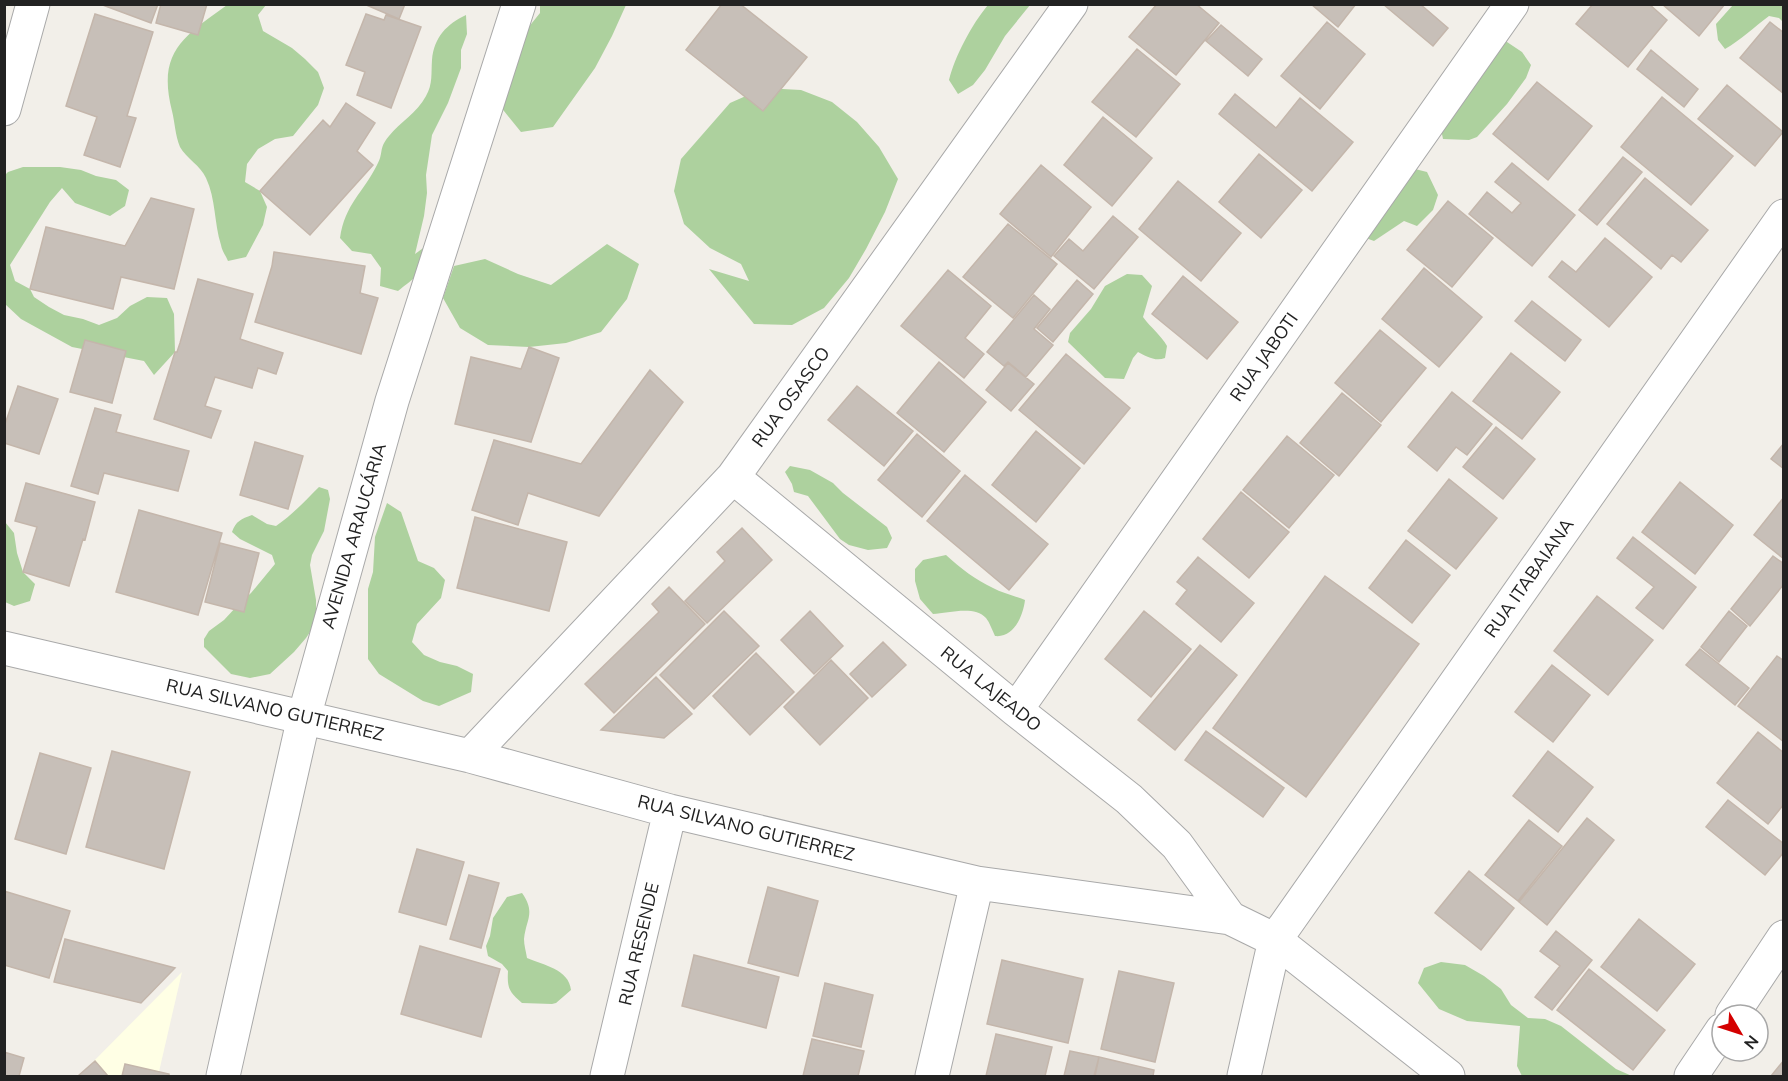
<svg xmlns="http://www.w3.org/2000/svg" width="1788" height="1081" font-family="Mulish,sans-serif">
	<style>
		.education { fill: #ffffe5 }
		.forest { fill: #add19e }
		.building { fill: #c7bfb8; stroke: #c4b6ab; stroke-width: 1.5 }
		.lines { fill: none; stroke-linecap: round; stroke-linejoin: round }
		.minor-casing { stroke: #a9a9a9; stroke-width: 35 }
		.minor { stroke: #fff; stroke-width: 33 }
		.labels { text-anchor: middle; stroke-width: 6; stroke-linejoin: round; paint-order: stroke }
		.street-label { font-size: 18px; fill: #222; stroke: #fff }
	</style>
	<rect width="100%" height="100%" fill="#f2efe9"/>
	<path class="education" d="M182 972 158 1076H79Z"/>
	<path class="forest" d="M227 5H266L258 15 263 31 292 48 305 59 318 72 324 88 318 105 293 136 275 139 258 149 247 164 245 182 260 191 267 207 263 225 246 257 228 261C226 256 222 251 221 245 214 223 216 199 206 178 201 166 186 158 180 147 175 135 175 123 172 111 157 52 183 37 227 5Z
		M540 5H626L612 36 595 68 553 127 521 132 500 106 519 39 540 13Z
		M988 5H1030L1005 36 985 70 973 85 958 94 949 80C955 56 972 24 988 5Z
		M1733 5H1783V22L1779 18 1769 16C1754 27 1741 40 1725 49L1718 40 1716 24Z
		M466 15 467 34 461 50V68L448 103 432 135 426 175 427 193 424 216 415 254 426 246C425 273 418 275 398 291L380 286 381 268 371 254 352 251 340 238C345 204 363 193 377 165 384 153 378 149 389 136 400 122 417 113 426 96 433 84 431 73 432 60 434 37 447 24 466 15Z
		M1504 40 1522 52 1531 65 1526 78 1507 104 1477 137 1469 140 1443 139 1439 119Z
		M764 88 801 90 832 102 857 122 879 147 898 179 885 212 866 249 849 278 824 308 792 325 754 324 709 269 749 281 741 264 710 248 684 224 674 191 681 159 730 103Z
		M23 167H60L81 170 96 176 116 180 129 190 125 206 110 216 75 203 62 188 50 202 10 265 15 281 30 289 34 297 49 307 64 315 83 319 99 325 117 318 130 306 147 297 167 298 174 314 175 352 154 375 144 361 72 347 21 319 5 304 4 176 8 172Z
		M1407 167 1427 172 1438 195 1433 210 1417 226 1404 221 1374 241 1363 237Z
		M607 244 639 264 627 299 601 332 566 343 529 347 488 345 460 328 443 298 454 266 485 259 518 274 551 285Z
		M1127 274 1142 275 1152 286 1143 317C1151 328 1161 335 1167 346L1165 358C1155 362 1146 356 1138 352L1133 358 1124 379 1105 378 1068 342 1070 333 1091 309 1105 286Z
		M790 466 810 470 833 483 843 493 887 527 892 538 887 548 868 550 849 545 840 539 808 496 794 492 792 484 785 472Z
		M319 487 328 490 330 499 324 531 312 555 310 565 316 600V611L312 629 306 638 294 652 270 674 250 678 231 674 204 647V639L209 631 224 620 237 606 251 593 275 564 272 555 240 539 232 532C236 521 241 519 252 515L267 524 276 526C292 515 305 501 319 487Z
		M387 503 401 512 418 561 434 568 445 580 441 598 417 624 412 642 424 655 440 662 457 666 473 674 471 692 439 706 423 701 379 674 368 659V589L373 572 375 537Z
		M5 522 14 533 17 553 23 572 35 584 30 601 14 606 5 602Z
		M946 555C960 568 976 580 993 588 1002 593 1015 596 1025 600 1023 616 1014 638 995 636 992 630 990 623 986 618 975 605 948 613 933 614L920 599 915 581V569L923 560Z
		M522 893C536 913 526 919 524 939 524 945 526 952 527 958 543 965 569 969 571 990L556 1003 552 1004 522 1003C509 992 507 988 508 971L502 964 488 956 486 946 490 936 493 918 507 897Z
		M1441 962 1465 965 1484 976 1501 989 1511 1005 1528 1018 1545 1019 1561 1026 1616 1069 1632 1076H1522L1517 1066 1520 1026 1467 1021 1439 1009 1418 983 1424 968Z"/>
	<path class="building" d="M100 4H158L151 23Z
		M161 4H207L198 35 156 23Z
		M364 4H405L399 19Z
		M722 4H740L807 57 763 111 686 50Z
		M1157 4H1196L1219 23 1176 75 1129 37Z
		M1311 4H1356L1338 27Z
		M1383 4H1420L1448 28 1433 46Z
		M1593 4H1649L1667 20 1628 67 1576 24Z
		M1662 4H1725L1699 36Z
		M95 14 153 32 127 116 136 118 120 167 84 155 97 117 66 106Z
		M366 14 384 20 386 15 421 27 391 108 357 95 365 72 346 65Z
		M1327 22 1365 54 1320 109 1281 76Z
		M1770 22 1784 33V94L1740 58Z
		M1221 25 1262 59 1248 76 1206 41Z
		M1137 49 1180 84 1136 137 1092 102Z
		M1651 50 1698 89 1684 107 1637 69Z
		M1537 82 1592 126 1548 180 1493 134Z
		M1727 85 1783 132 1755 166 1698 119Z
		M1235 94 1276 128 1300 98 1353 142 1312 191 1219 114Z
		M1662 97 1733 156 1691 205 1621 147Z
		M346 103 375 123 357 151 373 165 310 235 260 191 323 120 330 127Z
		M1103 117 1152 158 1112 206 1064 165Z
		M1259 154 1302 190 1261 238 1219 202Z
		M1623 157 1642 172 1597 225 1579 210Z
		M1512 163 1575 215 1532 266 1469 214 1487 192 1512 213 1521 203 1495 182Z
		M1041 165 1091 207 1051 257 1000 214Z
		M1645 178 1708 230 1681 262 1672 255 1661 269 1607 224Z
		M1178 181 1241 233 1201 281 1139 229Z
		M151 198 194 209 174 289 121 277 113 309 30 289 46 227 125 246Z
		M1448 201 1493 238 1452 287 1407 250Z
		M1113 216 1138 237 1094 289 1054 256 1069 239 1083 251Z
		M1008 224 1057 264 1013 318 963 277Z
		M1605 238 1652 277 1609 327 1549 277 1562 261 1576 272Z
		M274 252 365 266 360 293 378 298 361 354 255 322 272 266Z
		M1424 268 1482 317 1439 367 1382 319Z
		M948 270 991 306 965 338 984 354 964 378 901 326Z
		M1183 276 1238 322 1207 359 1152 314Z
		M198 279 253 294 240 339 283 353 276 374 258 368 252 388 215 377 205 406 221 411 211 438 154 419 175 352H177L180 343Z
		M1077 280 1093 294 1053 342 1037 328Z
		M1034 295 1050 309 1034 329 1053 345 1026 377 1008 362 1004 366 987 352Z
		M1532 301 1581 340 1565 361 1515 321Z
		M1380 330 1426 368 1381 422 1335 383Z
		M85 340 126 351 112 403 70 392Z
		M529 347 559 358 531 442 455 424 471 357 521 369Z
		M1511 353 1560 392 1522 439 1473 401Z
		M1066 354 1130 408 1084 464 1019 410Z
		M939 362 986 402 944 452 897 413Z
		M1008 363 1034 384 1011 411 986 390Z
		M650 370 683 402 599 516 528 493 518 525 472 510 494 440 581 464Z
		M18 386 58 399 39 454 4 443V427Z
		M857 386 913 431 884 466 828 420Z
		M1452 392 1492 424 1467 455 1456 447 1437 471 1408 447Z
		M1342 393 1381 425 1339 476 1300 443Z
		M95 408 121 415 116 432 189 451 178 491 104 473 98 494 71 486Z
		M1496 427 1535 459 1503 499 1463 467Z
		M1036 431 1080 468 1036 522 992 485Z
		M917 434 960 471 922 517 878 480Z
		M1287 436 1334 475 1289 528 1243 490Z
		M255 442 303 456 288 509 240 495Z
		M1784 443V469L1771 459Z
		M965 475 1048 544 1009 590 927 521Z
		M1449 479 1497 518 1456 569 1408 531Z
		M1680 482 1733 525 1695 574 1642 532Z
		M26 483 95 502 85 540 83 539 69 586 23 572 37 527 15 521Z
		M1241 492 1289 532 1249 578 1203 539Z
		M1784 497V559L1754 535Z
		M139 510 222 533 198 615 116 592Z
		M475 517 567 542 549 611 457 588Z
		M742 528 772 560 707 623 685 601 725 561 717 552Z
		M1633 537 1696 587 1663 629 1636 608 1654 587 1617 558Z
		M1406 540 1450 575 1412 623 1369 588Z
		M220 543 259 553 244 612 205 602Z
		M1773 556 1784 564V584L1750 626 1731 609Z
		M1198 557 1254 603 1221 642 1176 604 1187 590 1177 582Z
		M1325 576 1419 644 1306 797 1213 728Z
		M669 587 705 624 614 713 585 684 659 612 652 604Z
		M1597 596 1653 640 1608 695 1554 651Z
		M724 611 759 646 694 709 660 675Z
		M810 611 843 646 814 674 781 640Z
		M1144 611 1191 649 1151 697 1105 659Z
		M1729 611 1747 626 1719 662 1701 647Z
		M883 642 906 665 872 697 850 674Z
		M1200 645 1237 675 1175 750 1138 720Z
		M1700 649 1749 688 1735 705 1686 665Z
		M756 653 794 692 750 735 713 696Z
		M1777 656 1784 661V742L1738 706Z
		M831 660 868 698 820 745 784 707Z
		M1552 665 1590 695 1553 742 1515 712Z
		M656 677 692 714 664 738 601 730Z
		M1206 731 1284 788 1263 817 1185 760Z
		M1758 732 1784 753V804L1768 824 1717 783Z
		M112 751 190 772 164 869 86 847Z
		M1548 751 1593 787 1558 832 1513 796Z
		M40 753 91 768 66 854 15 839Z
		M1728 800 1784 844V852L1765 875 1706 827Z
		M1587 818 1614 840 1547 925 1519 902Z
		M1529 820 1562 846 1518 901 1485 875Z
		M417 849 464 862 446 925 399 912Z
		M1469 871 1514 908 1481 950 1435 913Z
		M469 875 499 883 481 948 450 939Z
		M768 887 818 901 798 976 748 963Z
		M4 891 70 911 49 978 4 965Z
		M1639 919 1695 964 1657 1011 1601 967Z
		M1556 931 1592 960 1552 1010 1535 997 1560 966 1540 951Z
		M65 939 175 968 141 1003 54 982Z
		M420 946 500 969 481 1037 401 1014Z
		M694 955 779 977 766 1028 682 1006Z
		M1002 960 1083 979 1068 1043 987 1024Z
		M1589 969 1665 1030 1633 1070 1557 1010Z
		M1119 971 1174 983 1155 1062 1101 1049Z
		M825 983 873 995 861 1047 813 1036Z
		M996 1034 1052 1047 1045 1076H986Z
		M812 1039 864 1051 858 1076H803Z
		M1070 1051 1099 1057 1094 1076H1064Z
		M4 1052 24 1058 19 1076H4Z
		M1099 1057 1154 1070 1153 1076H1095Z
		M1784 1060V1076H1771Z
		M95 1061 108 1076H78Z
		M125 1064 169 1074V1076H122Z"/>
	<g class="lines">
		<defs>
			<path id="minor" d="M4 109 33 4
				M733 477 1016 710 1129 799 1177 845 1230 918
				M4 648 470 756 670 811 977 883 1230 918 1275 940 1448 1076
				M1016 710 1512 4
				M470 756 733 477 1071 4
				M1732 1015 1784 937
				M223 1076 304 717 392 401 519 4
				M607 1076 670 811
				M932 1076 977 883
				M1244 1076 1275 940 1784 216
				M1691 1076 1722 1030"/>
		</defs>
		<use href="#minor" class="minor-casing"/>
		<use href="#minor" class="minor"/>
	</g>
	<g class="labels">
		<g class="street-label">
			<text transform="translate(1264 357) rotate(-55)" y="6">RUA JABOTI</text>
			<text transform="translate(791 397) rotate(-54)" y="6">RUA OSASCO</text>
			<text transform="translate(354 536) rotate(-74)" y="6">AVENIDA ARAUCÁRIA</text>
			<text transform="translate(1529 578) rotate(-55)" y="6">RUA ITABAIANA</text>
			<text transform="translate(991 689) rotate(39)" y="6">RUA LAJEADO</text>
			<text transform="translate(275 710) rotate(13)" y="6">RUA SILVANO GUTIERREZ</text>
			<text transform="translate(746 828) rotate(14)" y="6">RUA SILVANO GUTIERREZ</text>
			<text transform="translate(639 944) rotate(-77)" y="6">RUA RESENDE</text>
		</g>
	</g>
	<rect width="1788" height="1081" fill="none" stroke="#222222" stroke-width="12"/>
	<g transform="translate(1740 1033) rotate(129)"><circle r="28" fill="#ffffff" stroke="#a7a7a7" stroke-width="1.5"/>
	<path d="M0-4.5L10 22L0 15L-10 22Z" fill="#d40000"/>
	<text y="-9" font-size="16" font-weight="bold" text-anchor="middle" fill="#222222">N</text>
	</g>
</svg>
